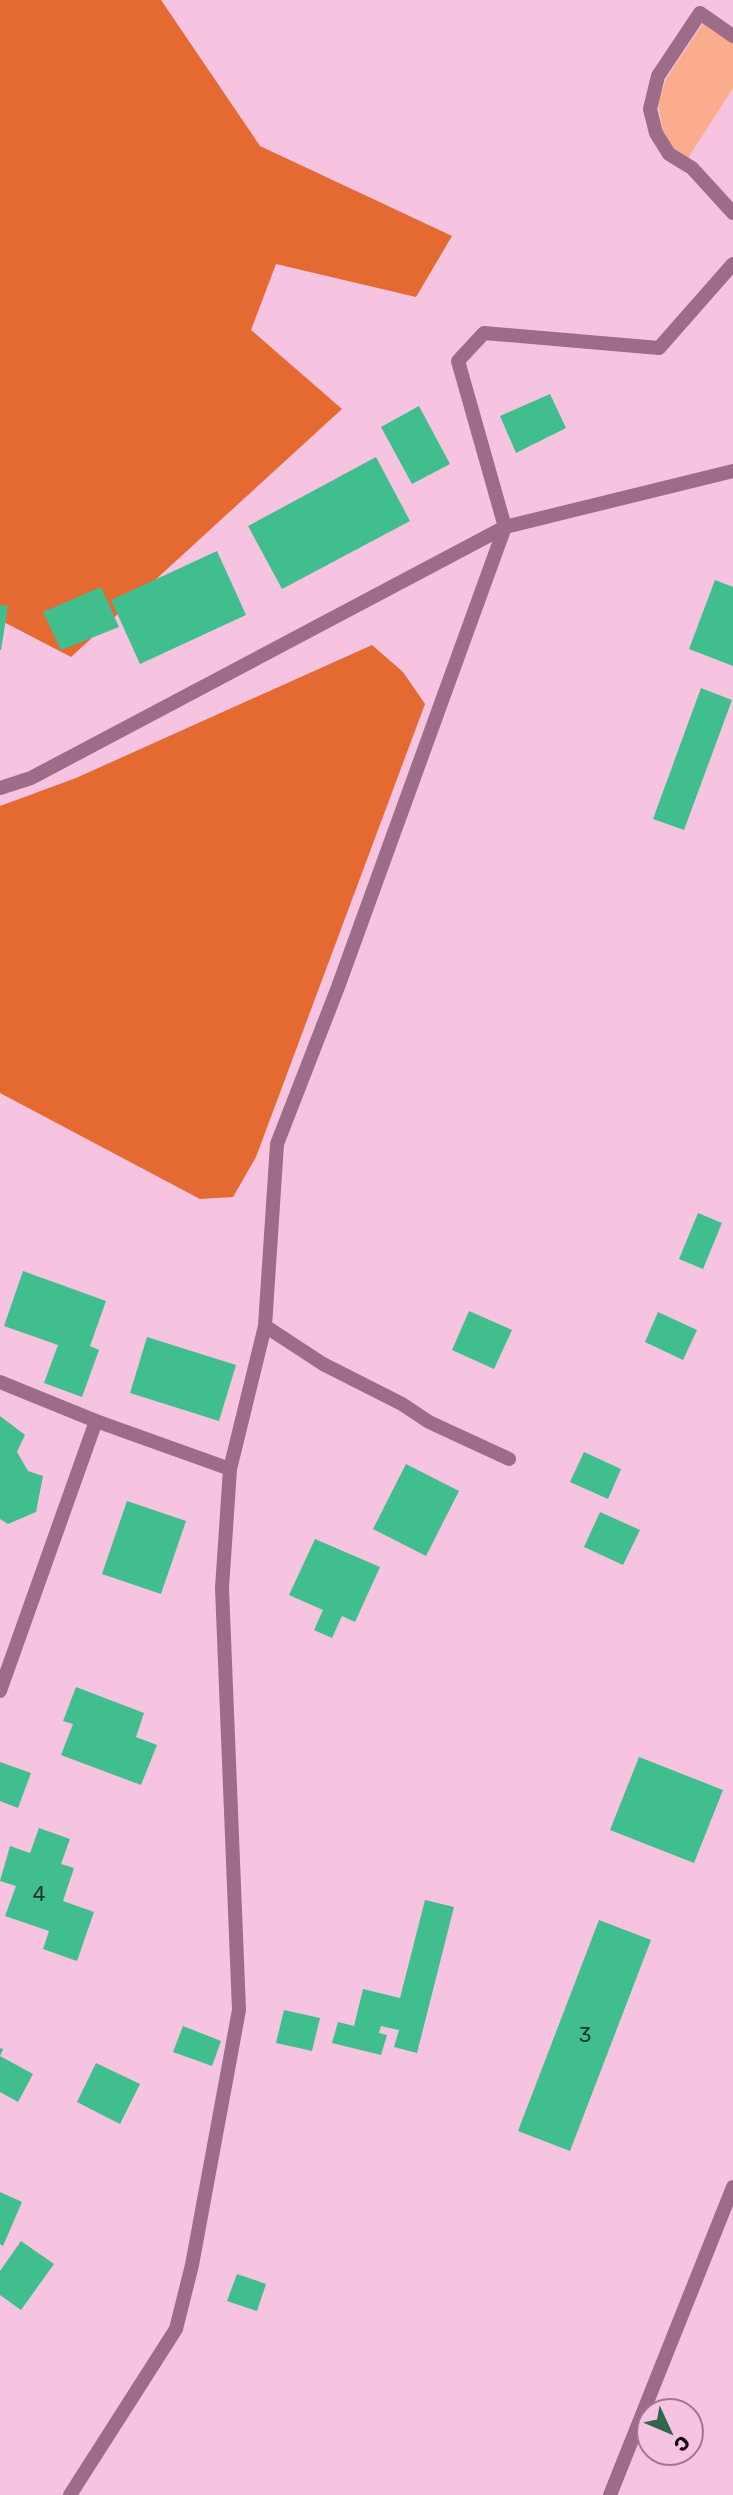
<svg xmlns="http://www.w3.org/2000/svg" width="733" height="2495" font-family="Rubik,sans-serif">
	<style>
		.green { fill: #faac8c }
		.forest { fill: #e46a32 }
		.building { fill: #41be8d }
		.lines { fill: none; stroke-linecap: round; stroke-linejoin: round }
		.lane { stroke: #9d6c89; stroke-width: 14 }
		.street { stroke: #9d6c89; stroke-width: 14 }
		.labels { text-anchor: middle; stroke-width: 5; stroke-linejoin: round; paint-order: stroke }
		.number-label { font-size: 21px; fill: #223631 }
	</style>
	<rect width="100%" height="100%" fill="#f6c3e0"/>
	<path class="green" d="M704 22 733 42V88L688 158 673 149 663 130 658 104 666 79Z"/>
	<path class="forest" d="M0 0H161L260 146 452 236 416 297 276 264 251 330 342 409 71 657 0 620Z
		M372 645 403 672 425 704 256 1157 233 1197 200 1199 0 1093V806L76 778Z"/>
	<path class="building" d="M550 394 566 428 516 453 500 416Z
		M419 406 450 464 412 484 381 427Z
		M376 457 410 521 282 589 248 526Z
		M217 551 246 615 140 664 111 600Z
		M715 580 733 587V666L689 649Z
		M101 587 119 627 61 650 43 612Z
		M0 605 8 606 1 650H0Z
		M701 688 732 700 684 830 653 819Z
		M698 1213 722 1223 703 1269 679 1259Z
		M23 1271 106 1301 90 1346 99 1350 82 1397 44 1383 58 1345 4 1326Z
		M469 1311 512 1330 494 1369 452 1350Z
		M658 1312 697 1330 683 1360 645 1342Z
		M147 1337 236 1365 219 1421 130 1393Z
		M0 1416 25 1435 17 1452 28 1471 43 1476 36 1512 8 1524 0 1519Z
		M584 1452 621 1469 608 1499 570 1482Z
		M406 1464 459 1491 426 1556 373 1529Z
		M127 1501 186 1521 161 1594 102 1574Z
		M600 1512 640 1530 623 1565 584 1547Z
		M315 1539 380 1567 355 1622 342 1616 332 1638 314 1630 323 1610 289 1595Z
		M76 1687 144 1713 136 1737 157 1745 141 1785 61 1755 73 1724 63 1721Z
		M639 1757 723 1790 694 1863 610 1830Z
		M0 1762 31 1773 18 1808 0 1801Z
		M39 1828 70 1839 61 1864 74 1868 63 1901 94 1912 77 1961 43 1949 49 1931 5 1916 16 1886 0 1881 10 1846 30 1853Z
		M425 1900 454 1907 417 2053 394 2047 399 2030 381 2026 379 2033 387 2035 381 2055 332 2043 338 2022 354 2026 363 1989 400 1998Z
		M599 1920 651 1940 570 2151 518 2131Z
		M284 2010 320 2018 312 2051 276 2043Z
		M183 2026 221 2041 212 2066 173 2052Z
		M0 2048 3 2049 0 2056 33 2074 18 2102 0 2092Z
		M96 2063 140 2084 120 2124 77 2102Z
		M0 2192 22 2202 3 2246 0 2244Z
		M21 2241 54 2264 21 2310 0 2295V2271Z
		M237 2274 266 2284 257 2311 227 2301Z"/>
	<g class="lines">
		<path class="lane" d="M733 36 700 13 658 76 650 109 656 133 669 154 692 168 733 213
			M265 1326 323 1364 402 1404 429 1422 509 1459
			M0 1382 96 1421 230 1469
			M0 1691 96 1421
			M70 2495 176 2329 192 2265 239 2010 222 1588 230 1469 265 1326 277 1144 338 987 505 527 458 361 484 333 659 348 733 264"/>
		<path class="street" d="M0 788 31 778 505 527 733 471
			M610 2495 733 2187"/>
	</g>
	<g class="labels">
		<g class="number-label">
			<text x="39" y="1901">4</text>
			<text x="585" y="2042">3</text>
		</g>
	</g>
	<g transform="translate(670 2432) rotate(134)"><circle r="33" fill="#f6c3e0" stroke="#9d788e" stroke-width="2"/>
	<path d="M0-5L12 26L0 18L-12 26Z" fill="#2e664e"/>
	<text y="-10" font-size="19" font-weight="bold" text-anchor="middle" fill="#180812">С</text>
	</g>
</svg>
